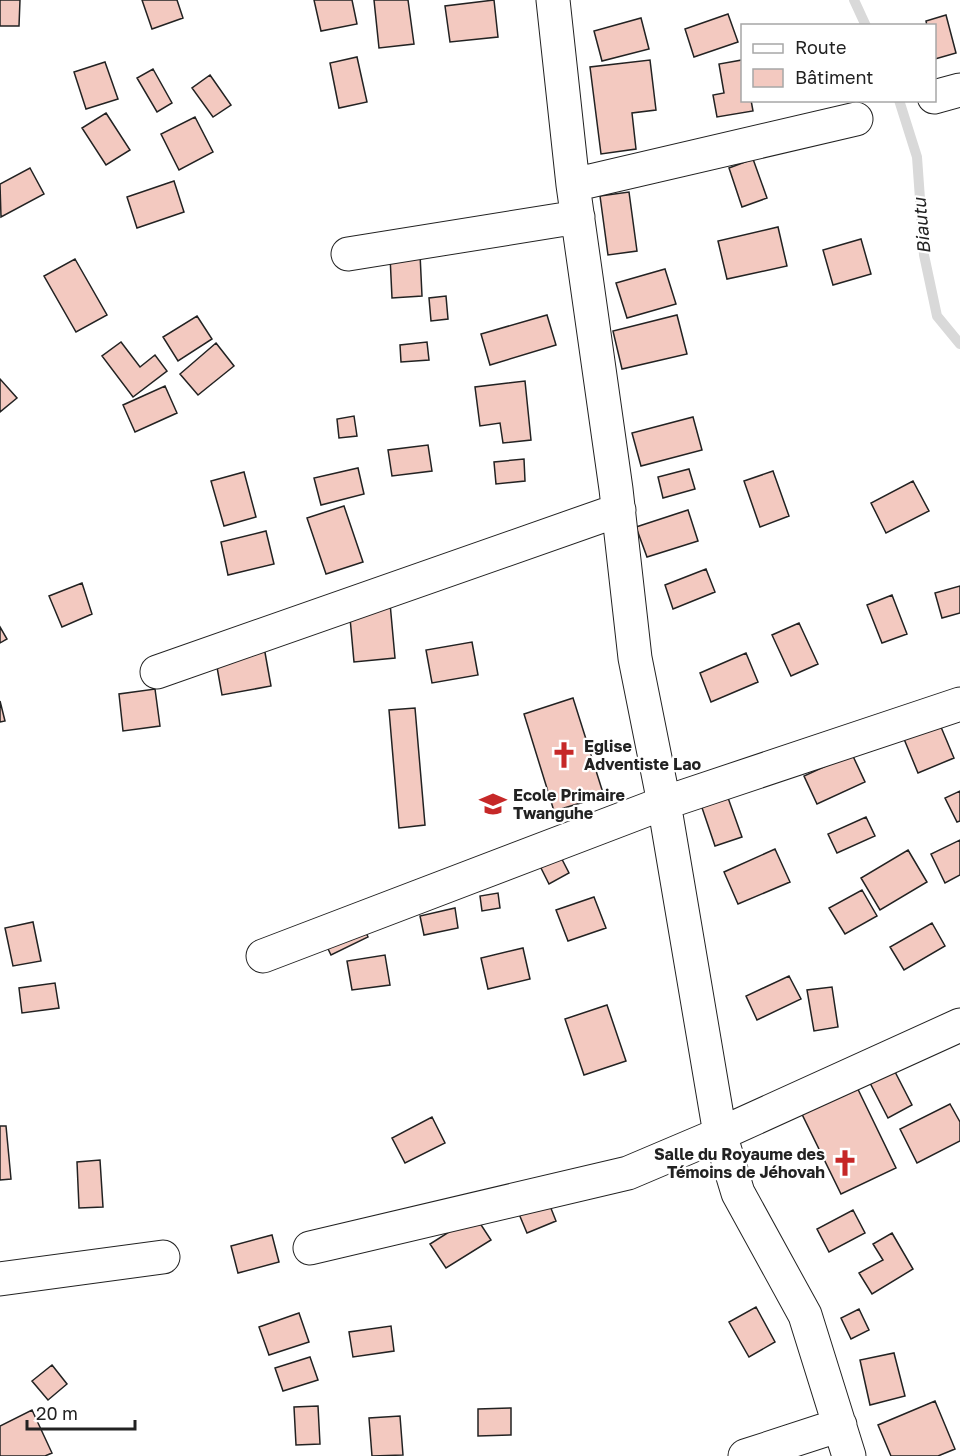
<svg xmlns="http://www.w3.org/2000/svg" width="960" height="1456" font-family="'Golos Text',sans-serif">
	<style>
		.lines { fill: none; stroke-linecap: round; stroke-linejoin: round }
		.stream { stroke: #d9d9d9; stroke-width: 10 }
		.building { fill: #f3c9c0; stroke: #222; stroke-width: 1.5 }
		.minor-casing { stroke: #222; stroke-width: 35 }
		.minor { stroke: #fff; stroke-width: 33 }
		.labels { text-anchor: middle; stroke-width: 4.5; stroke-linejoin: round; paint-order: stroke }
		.poi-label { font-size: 16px; font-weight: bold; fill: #222; stroke: #fff; text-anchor: start }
		.water-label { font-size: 18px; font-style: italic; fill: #222; stroke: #fff }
	</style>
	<rect width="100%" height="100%" fill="#fff"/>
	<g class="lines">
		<path class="stream" d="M854 0 866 26
			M899 100 917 157 924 255 937 316 960 344"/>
	</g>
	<path class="building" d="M0 0H20L19 26H0Z
		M142 0H177L183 18 152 29Z
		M314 0H352L357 24 321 31Z
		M374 0H408L414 44 379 48Z
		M494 0 498 37 450 42 445 6Z
		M728 14 738 42 694 57 685 29Z
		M946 15 956 53 935 59 934 26H927L926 21Z
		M641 18 649 49 602 61 594 31Z
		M357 57 367 102 339 108 330 63Z
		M650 60 656 110 632 113 636 149 601 154 590 67Z
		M742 60V100H751L753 111 717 117 713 95 724 93 719 64Z
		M105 62 118 99 86 109 74 72Z
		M153 69 172 103 157 112 137 78Z
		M210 75 231 105 213 117 192 88Z
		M106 113 130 150 106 165 82 128Z
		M195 117 213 152 179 170 161 134Z
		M753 159 767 198 742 207 729 168Z
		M30 168 44 194 1 217 0 184Z
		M174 181 184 212 137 228 127 197Z
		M629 192 637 251 608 255 600 196Z
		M778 227 787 266 727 279 718 241Z
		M861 239 871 274 833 285 823 250Z
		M420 254 422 296 392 298 390 256Z
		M75 259 107 315 76 332 44 276Z
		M665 269 676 304 627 318 616 283Z
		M446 296 448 319 431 321 429 298Z
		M547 315 556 345 490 365 481 334Z
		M677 315 687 354 622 369 613 331Z
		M197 316 212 339 178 361 163 337Z
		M121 342 140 367 155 355 167 371 133 397 102 356Z
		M427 342 429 360 401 362 400 345Z
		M216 343 234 366 198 395 180 374Z
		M0 379 17 398 0 412Z
		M525 381 531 440 503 443 500 423 480 426 475 387Z
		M165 386 177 413 135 432 123 405Z
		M354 416 357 436 339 438 337 419Z
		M693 417 702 450 641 466 632 433Z
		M428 445 432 471 392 476 388 450Z
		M524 459 525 481 496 484 494 462Z
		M358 468 364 494 321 505 314 478Z
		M689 469 695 489 663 498 658 477Z
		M773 471 789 516 760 527 744 481Z
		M244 472 256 517 224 526 211 481Z
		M913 481 929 511 886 533 871 503Z
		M344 506 363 562 326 574 307 518Z
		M688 510 698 541 647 557 636 527Z
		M266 531 274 564 228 575 221 542Z
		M706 569 715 592 673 609 665 585Z
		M82 583 92 614 62 627 49 596Z
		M960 586V613L942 618 935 593Z
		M892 595 907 634 882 643 867 605Z
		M390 603 395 658 354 662 349 607Z
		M799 623 818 664 791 676 772 635Z
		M0 627 7 639 0 643Z
		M472 642 478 675 432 683 426 650Z
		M264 647 271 686 222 695 215 656Z
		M746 653 758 682 711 702 700 673Z
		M155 689 160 726 123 731 119 694Z
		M573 698 604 796 554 811 524 714Z
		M0 701 5 721 0 722Z
		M415 708 425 825 399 828 389 710Z
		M933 708 954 758 918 773 897 722Z
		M852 754 865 782 817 804 804 776Z
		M722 781 742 837 715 846 696 790Z
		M960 791V821L957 822 945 798Z
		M866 817 875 836 837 853 828 834Z
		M550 836 569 873 549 884 530 846Z
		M960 840V875L945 883 931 854Z
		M775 849 790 882 738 904 724 872Z
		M908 850 927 882 880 910 861 878Z
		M862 890 877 916 845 934 829 908Z
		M498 893 500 908 482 911 480 896Z
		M594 897 606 928 568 941 556 910Z
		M455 908 458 928 424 935 420 916Z
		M355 910 368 937 331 955 318 928Z
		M33 922 41 961 13 966 5 928Z
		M932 923 945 946 904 970 890 947Z
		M523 948 530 979 488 989 481 958Z
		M385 955 390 985 352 990 347 961Z
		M789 976 801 999 757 1020 746 996Z
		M55 983 59 1008 22 1013 19 988Z
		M832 987 838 1027 814 1031 807 990Z
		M607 1005 626 1061 584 1075 565 1019Z
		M891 1064 912 1105 888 1118 867 1077Z
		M852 1077 896 1168 841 1194 797 1104Z
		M950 1104 960 1122V1141L917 1163 900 1129Z
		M432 1117 445 1143 405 1163 392 1138Z
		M0 1126H6L11 1179 0 1180Z
		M100 1160 103 1207 79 1208 77 1162Z
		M541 1183 556 1221 527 1233 511 1195Z
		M468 1205 491 1240 446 1268 430 1244 457 1227Z
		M853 1210 865 1233 829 1252 817 1229Z
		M892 1233 913 1269 872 1294 859 1273 883 1260 873 1244Z
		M272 1235 279 1262 238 1273 231 1246Z
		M756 1307 775 1342 749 1357 729 1322Z
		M859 1309 869 1330 851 1339 841 1318Z
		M299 1313 309 1342 269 1355 259 1327Z
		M391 1326 394 1351 353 1357 349 1332Z
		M894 1353 905 1396 870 1405 860 1360Z
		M310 1357 318 1380 283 1391 275 1368Z
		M52 1365 67 1384 48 1400 32 1381Z
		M935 1401 955 1449 938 1456H891L878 1425Z
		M318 1406 320 1444 296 1445 294 1407Z
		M511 1408V1435L478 1436V1409Z
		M32 1410 52 1453 45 1456H0V1426Z
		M400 1416 403 1455 372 1456 369 1418Z"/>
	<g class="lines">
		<defs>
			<path id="minor" d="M553 0 573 185 616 489 635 658 664 803 720 1134 738 1193 805 1315 849 1456
				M934 97 960 90
				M573 185 856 119
				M348 254 578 217
				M157 672 619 510
				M263 956 664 803 960 704
				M310 1248 628 1173 720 1134 960 1025
				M0 1279 163 1257
				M745 1456 840 1425"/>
		</defs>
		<use href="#minor" class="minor-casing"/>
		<use href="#minor" class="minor"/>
	</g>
	<defs>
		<symbol id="church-bare" viewBox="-9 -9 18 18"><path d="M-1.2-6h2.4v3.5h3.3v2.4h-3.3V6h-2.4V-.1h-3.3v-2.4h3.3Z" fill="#c62828" stroke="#fff" stroke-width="2.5" paint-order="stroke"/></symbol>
		<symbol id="school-bare" viewBox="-9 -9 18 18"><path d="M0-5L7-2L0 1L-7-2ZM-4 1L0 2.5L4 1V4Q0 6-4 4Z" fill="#c62828" stroke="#fff" stroke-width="2.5" paint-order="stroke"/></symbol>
	</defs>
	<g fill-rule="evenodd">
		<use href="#church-bare" x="545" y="736" width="38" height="38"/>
		<use href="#school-bare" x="474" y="785" width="38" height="38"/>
		<use href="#church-bare" x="826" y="1144" width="38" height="38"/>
	</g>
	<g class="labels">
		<g class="poi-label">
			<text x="584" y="752">Eglise<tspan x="584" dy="18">Adventiste Lao</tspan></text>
			<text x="513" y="801">Ecole Primaire<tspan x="513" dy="18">Twanguhe</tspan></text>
			<text x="825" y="1160" text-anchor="end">Salle du Royaume des<tspan x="825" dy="18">Témoins de Jéhovah</tspan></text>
		</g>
		<g class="water-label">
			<text transform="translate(922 226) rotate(-95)" y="6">Biautu</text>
		</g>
	</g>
	<rect x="741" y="24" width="195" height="78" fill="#ffffff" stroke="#a7a7a7" stroke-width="1.5"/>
	<rect x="753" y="44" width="30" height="9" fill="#ffffff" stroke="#a7a7a7" stroke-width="1.5"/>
	<text x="795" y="54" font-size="18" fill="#222222">Route</text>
	<rect x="753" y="69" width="30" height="18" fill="#f3c9c0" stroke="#a7a7a7" stroke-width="1.5"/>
	<text x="795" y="84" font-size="18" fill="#222222">Bâtiment</text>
	<path d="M27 1420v9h108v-9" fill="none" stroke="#222222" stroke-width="3"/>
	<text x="36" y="1420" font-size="18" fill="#222222" stroke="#ffffff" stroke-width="4.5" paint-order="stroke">20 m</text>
</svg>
